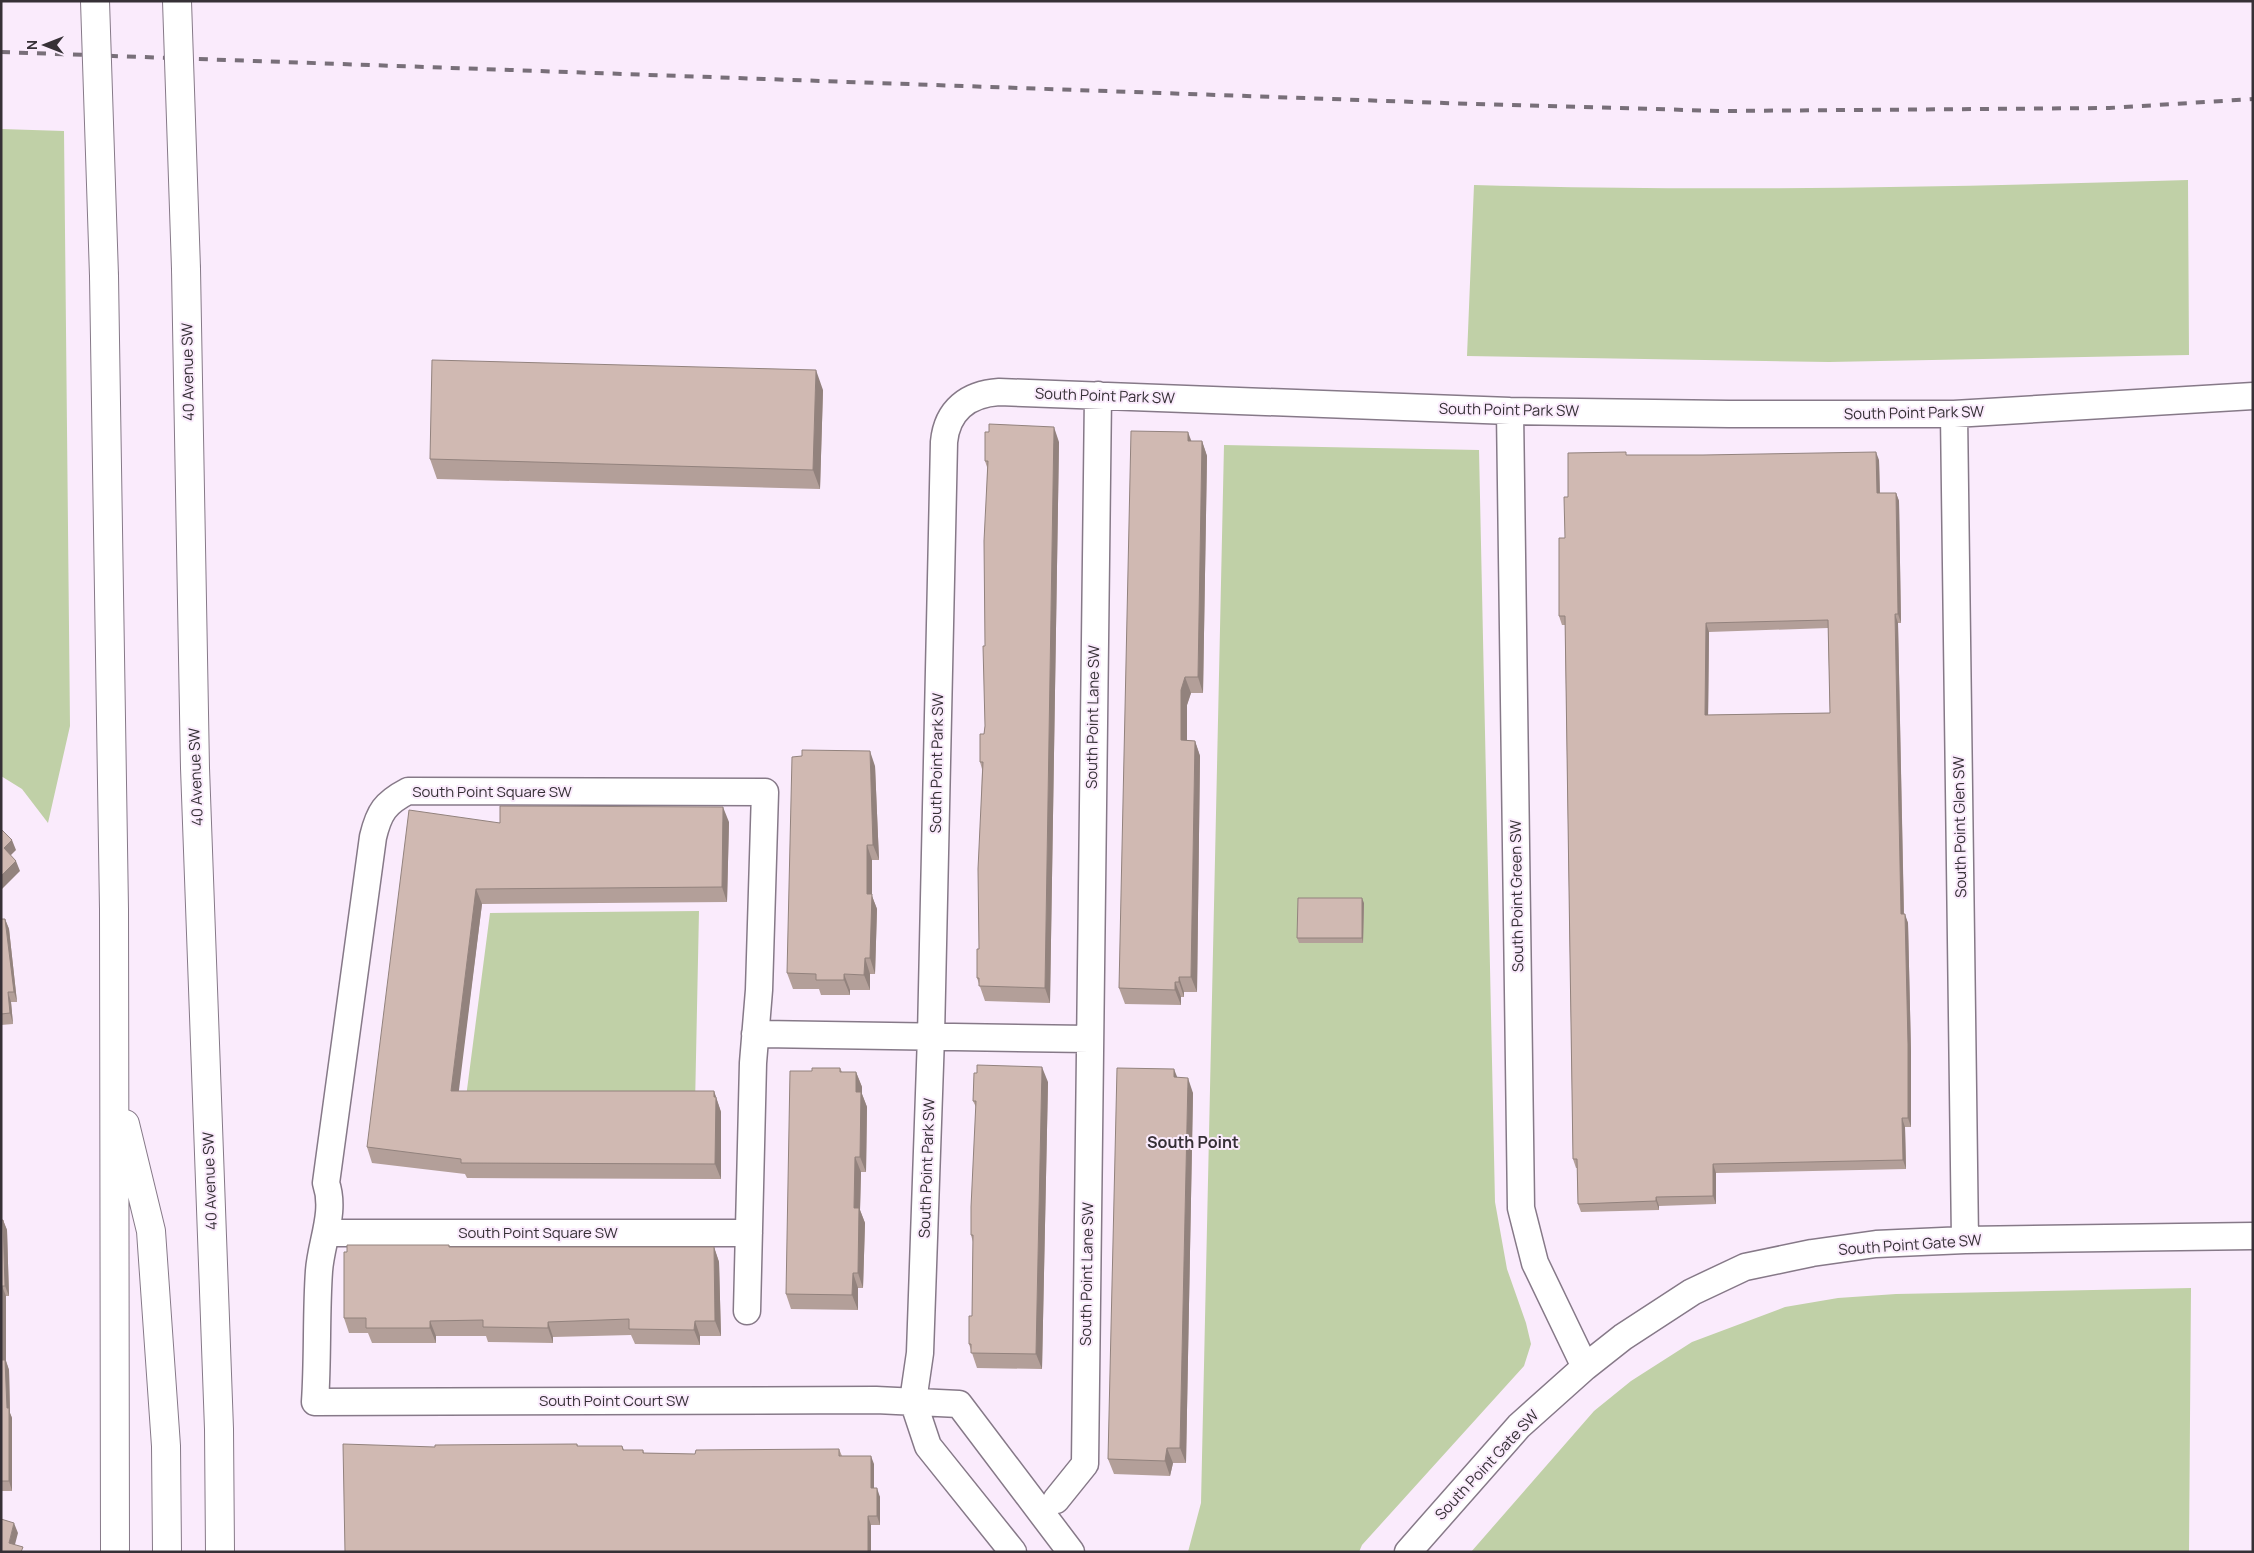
<svg xmlns="http://www.w3.org/2000/svg" width="2254" height="1553" font-family="Manrope,sans-serif">
	<style>
		.green { fill: #c0d0a7 }
		.lines { fill: none; stroke-linecap: round; stroke-linejoin: round }
		.street-casing { stroke: #867988; stroke-width: 29 }
		.secondary-casing { stroke: #867988; stroke-width: 30 }
		.street { stroke: #fff; stroke-width: 26 }
		.secondary { stroke: #fff; stroke-width: 28 }
		.rail { stroke: #786f79; stroke-width: 4; stroke-dasharray: 9 9; stroke-linecap: butt }
		.secondary-bridge-casing { stroke: #867988; stroke-width: 30; stroke-linecap: butt }
		.secondary-bridge { stroke: #fff; stroke-width: 28 }
		.wall { fill: #b39f99; fill-rule: evenodd }
		.shaded-wall { fill: #92827d }
		.building { fill: #d0b9b2; stroke: #92827d; fill-rule: evenodd }
		.labels { text-anchor: middle; stroke-width: 4; stroke-linejoin: round; paint-order: stroke }
		.street-label { font-size: 15px; fill: #363036; stroke: #faebfc }
		.neighbourhood-label { font-size: 16px; font-weight: bold; fill: #363036; stroke: #faebfc }
	</style>
	<rect width="100%" height="100%" fill="#faebfc"/>
	<path class="green" d="M1 129 64 131 70 726 48 823 22 789 1 776Z
		M2188 180 2189 355 1829 362 1467 356 1474 185C1712 192 1950 187 2188 180Z
		M1224 445 1479 450 1495 1202 1507 1269 1526 1323 1531 1344 1524 1366 1362 1545 1359 1552H1188L1201 1503Z
		M699 911 695 1106 465 1105 490 913Z
		M2191 1288 2189 1552H1471L1594 1411 1631 1381 1692 1342 1785 1307 1838 1298 1896 1294Z"/>
	<g class="lines">
		<defs>
			<path id="street" d="M1510 411 1521 1208 1535 1263 1585 1367
				M1954 414 1965 1240
				M755 1034 1089 1039
				M327 1233H749
				M747 1311 753 1063 759 990 765 792 408 791C385 803 379 812 373 837L326 1183C336 1212 321 1242 319 1271 316 1314 318 1358 315 1402L876 1400 959 1404 1071 1552
				M1056 1500 1085 1464 1098 395
				M1013 1552 928 1446 913 1401 920 1353 931 1036 944 442C947 410 968 394 999 392L1510 411 1729 414H1954L2253 396
				M1408 1552 1519 1426 1585 1367 1623 1337 1692 1292 1745 1267 1812 1253 1876 1244 1965 1240 2253 1236"/>
			<path id="secondary" d="M186 269 195 768 219 1429 220 1552
				M104 276 114 909 115 1552
				M125 1124 151 1231 166 1446 167 1552"/>
		</defs>
		<use href="#street" class="street-casing"/>
		<use href="#secondary" class="secondary-casing"/>
		<use href="#street" class="street"/>
		<use href="#secondary" class="secondary"/>
		<path class="rail" d="M1 52 1444 103 1722 111 2109 108 2253 99"/>
		<defs>
			<path id="secondary-bridge" d="M95 1 104 276
				M177 1 186 269"/>
		</defs>
		<use href="#secondary-bridge" class="secondary-bridge-casing"/>
		<use href="#secondary-bridge" class="secondary-bridge"/>
	</g>
	<path class="wall" d="M823 390 820 489 437 479 430 459Z
		M1192 441H1202L1207 456 1203 693H1191L1187 705V740L1195 741 1200 756 1197 992H1184V997H1181V1005L1125 1004 1119 988Z
		M1059 442 1050 1003 985 1001 977 978 979 949 982 769 980 762 985 726 987 467 985 461Z
		M1627 455 1879 460 1880 493H1896L1899 501 1901 623H1898L1904 914 1908 923 1911 1052V1127H1905L1906 1169 1716 1173V1204L1659 1206V1210L1581 1212 1578 1204 1577 1168H1576L1573 1159 1565 625H1562L1559 616 1565 538ZM1828 628 1830 713 1708 715 1709 632Z
		M875 766 879 860H872V896L877 909 875 974H870V990H850V995H821L819 989H793L787 973Z
		M729 822 727 902 482 904 458 1091H714L721 1112V1179L467 1178 465 1174 372 1163 367 1147 500 823Z
		M1364 903 1363 943H1299L1297 938Z
		M1 919H5L9 929 17 1002H11L13 1024 1 1025Z
		M840 1068 842 1072H856L862 1087V1094L867 1107 866 1172H861L860 1210 865 1223 863 1288H858V1310L791 1309 786 1294 812 1071Z
		M1177 1078 1193 1093 1186 1463H1173L1170 1476 1114 1474 1108 1459Z
		M1048 1082 1042 1369 977 1368 969 1344 972 1316 973 1242 971 1235 976 1107 973 1101Z
		M1 1198 2 1220H3L7 1230 9 1296H6V1361L9 1370 10 1413 12 1418V1491H1Z
		M449 1245 450 1247H714L719 1262 721 1336H700V1345L635 1344 631 1335 553 1337V1343L488 1342 486 1336H436V1343H372L368 1333H349L344 1318Z
		M577 1444 578 1446H622L624 1450H643L644 1453 695 1454 839 1449 842 1456 874 1464V1488L880 1497V1525H871V1552L435 1447Z"/>
	<path class="shaded-wall" d="M816 370 823 390 820 489 813 470Z
		M1054 427 1059 442 1050 1003 1045 988Z
		M1188 432 1194 448 1188 441Z
		M1202 441 1207 456 1203 693 1198 677Z
		M1876 452 1879 460 1880 502 1877 493Z
		M1896 493 1899 501 1901 623 1898 614Z
		M1895 614 1898 623 1904 923 1901 914Z
		M1706 623 1709 632 1708 724 1705 715Z
		M1185 677 1191 693 1187 705V755L1181 740V690Z
		M1195 741 1200 756 1197 992 1191 977Z
		M870 751 875 766 879 860 873 845Z
		M723 807 729 822 727 902 722 887Z
		M12 840 16 850 8 858 4 848Z
		M867 845 872 860V896L877 909 875 974 870 958 867 894Z
		M16 861 20 871 1 890V876Z
		M476 889 482 904 457 1106 451 1091Z
		M1362 898 1364 903 1363 943 1362 938Z
		M1905 914 1908 923 1911 1052V1127L1908 1118Z
		M5 919 9 929 17 1002 14 992Z
		M865 958 870 974V990L864 975Z
		M844 974 850 990V995L844 980Z
		M1179 977 1184 992V997L1179 982Z
		M1175 982 1181 997V1005L1175 990Z
		M8 992 11 1002 13 1024 10 1013Z
		M1042 1067 1048 1082 1042 1369 1036 1354Z
		M1174 1069 1180 1084 1174 1077Z
		M856 1072 862 1087V1094L867 1107 866 1172 860 1157 856 1092Z
		M1188 1078 1193 1093 1186 1463 1180 1448Z
		M714 1091 721 1112V1179L715 1164Z
		M1902 1118 1905 1127 1906 1169 1903 1160Z
		M855 1157 861 1172 860 1210 865 1223 863 1288 858 1273 854 1208Z
		M1713 1164 1716 1173V1204L1713 1196Z
		M1656 1197 1659 1206V1210L1656 1201Z
		M3 1220 7 1230 9 1296 5 1286Z
		M714 1247 719 1262 721 1336 715 1321Z
		M853 1273 858 1288V1310L852 1295Z
		M2 1286 6 1296V1361L9 1370 10 1413 12 1418V1491L9 1481 7 1408 2 1360Z
		M430 1321 436 1336V1343L430 1328Z
		M695 1321 700 1336V1345L694 1330Z
		M548 1322 553 1337V1343L548 1328Z
		M1167 1448 1173 1463 1170 1476 1165 1461Z
		M871 1456 874 1464V1497L871 1488Z
		M877 1488 880 1497V1525L877 1516Z
		M868 1516 871 1525V1552H868Z
		M14 1523 18 1533 13 1552 9 1543Z"/>
	<path class="building" d="M432 360 816 370 813 470 430 459Z
		M989 424 1054 427 1045 988 979 986V978H977V949H979L978 869 983 762H980V734H984L985 726 983 646H985L984 541 988 461H985V432H989Z
		M1131 431 1188 432V441H1202L1198 677H1185L1181 690V740L1195 741 1191 977H1179V982H1175V990L1119 988Z
		M1626 452V455H1703L1876 452 1877 493H1896L1898 614H1895L1901 914H1905L1908 1044V1118H1902L1903 1160 1713 1164V1196L1656 1197V1201L1578 1204 1577 1159H1573L1565 616H1559V538H1565L1564 497H1568V453ZM1828 620 1830 713 1705 715 1706 623Z
		M802 750 870 751 873 845H867V894H872L870 958H865L864 975 844 974V980H816V974L787 973 792 757 802 756Z
		M500 806 723 807 722 887 476 889 451 1091H714V1097H716L715 1164 461 1163V1159L367 1147 409 810 500 823Z
		M1 829 12 840 4 848 16 861 1 876Z
		M1298 898H1362V938H1297Z
		M1 919H5L14 992H8L10 1013 1 1014Z
		M977 1065 1042 1067 1036 1354 971 1353V1344H969V1316H972L973 1235H971V1207L976 1101H973L974 1073H977Z
		M812 1068H840V1072H856V1092H861L860 1157H855L854 1208H859L858 1273H853L852 1295 786 1294 790 1071H812Z
		M1117 1068 1174 1069V1077L1188 1078 1180 1448H1167L1165 1461 1108 1459Z
		M1 1220H3L5 1286H2V1360H5L7 1408H9V1481H1Z
		M347 1245H449V1247H714L715 1321H695L694 1330 629 1329V1319L548 1322V1328L483 1327V1320L430 1321V1328H366V1318H344V1252H347Z
		M343 1444 435 1447V1445L577 1444V1446H622L623 1450H643V1453L695 1454 696 1450 839 1449V1456H871V1488H877V1516H868V1552H345Z
		M1 1519 14 1523 9 1543 23 1547 21 1552H1Z"/>
	<g class="labels">
		<g class="street-label">
			<text transform="translate(188 372) rotate(-91)" y="5">40 Avenue SW</text>
			<text transform="translate(1105 396) rotate(2)" y="5">South Point Park SW</text>
			<text transform="translate(1509 410) rotate(1)" y="5">South Point Park SW</text>
			<text transform="translate(1914 413) rotate(-1)" y="5">South Point Park SW</text>
			<text transform="translate(1093 717) rotate(-89)" y="5">South Point Lane SW</text>
			<text transform="translate(937 763) rotate(-89)" y="5">South Point Park SW</text>
			<text transform="translate(196 777) rotate(-92)" y="5">40 Avenue SW</text>
			<text x="492" y="797">South Point Square SW</text>
			<text transform="translate(1960 827) rotate(-91)" y="5">South Point Glen SW</text>
			<text transform="translate(1517 896) rotate(-91)" y="5">South Point Green SW</text>
			<text transform="translate(927 1168) rotate(-88)" y="5">South Point Park SW</text>
			<text transform="translate(210 1181) rotate(-92)" y="5">40 Avenue SW</text>
			<text x="538" y="1238">South Point Square SW</text>
			<text transform="translate(1910 1245) rotate(-4)" y="5">South Point Gate SW</text>
			<text transform="translate(1087 1274) rotate(-89)" y="5">South Point Lane SW</text>
			<text x="614" y="1406">South Point Court SW</text>
			<text transform="translate(1487 1465) rotate(-47)" y="5">South Point Gate SW</text>
		</g>
		<g class="neighbourhood-label">
			<text x="1193" y="1148">South Point</text>
		</g>
	</g>
	<rect width="2254" height="1553" fill="none" stroke="#363036" stroke-width="5"/>
	<g transform="translate(45 45) rotate(270)" stroke="#faebfc" stroke-width="4" paint-order="stroke">
	<path d="M0-4L9 19L0 12L-9 19Z" fill="#363036"/>
	<text y="-8" font-size="14" font-weight="bold" text-anchor="middle" fill="#363036">N</text>
	</g>
</svg>
